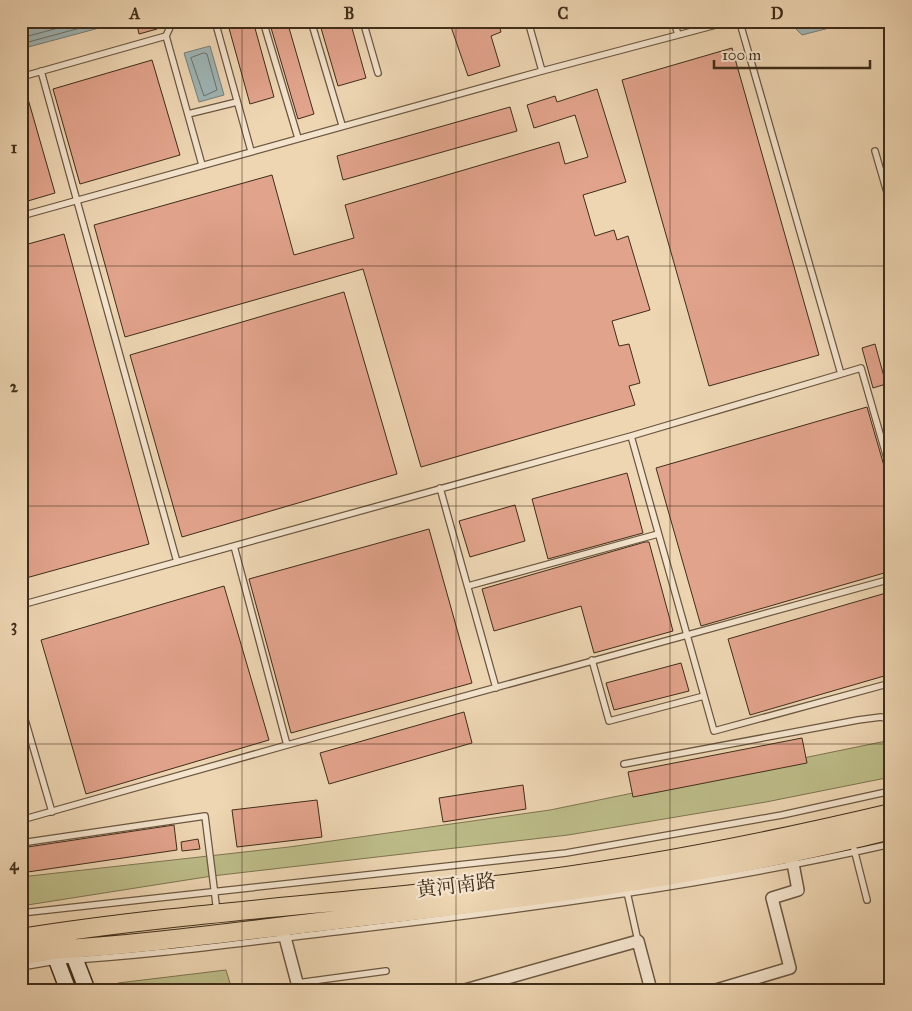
<svg xmlns="http://www.w3.org/2000/svg" width="912" height="1011" font-family="'IM FELL Great Primer','Noto Serif SC',serif">
	<style>
		.green { fill: #bdbd89; stroke: #7e7551 }
		.water { fill: #9eb6b7; stroke: #787f78 }
		.lines { fill: none; stroke-linecap: round; stroke-linejoin: round }
		.shore { stroke: #6e7268; stroke-width: 1 }
		.building { fill: #e2a38c; stroke: #3f2d19 }
		.lane-casing { stroke: #6b5740; stroke-width: 8 }
		.street-casing { stroke: #6b5740; stroke-width: 14 }
		.secondary-casing { stroke: #3f2d19; stroke-width: 18 }
		.primary-casing { stroke: #3f2d19; stroke-width: 20 }
		.lane { stroke: #f4e4ce; stroke-width: 5.5 }
		.street { stroke: #f4e4ce; stroke-width: 11 }
		.secondary { stroke: #f4e4ce; stroke-width: 15 }
		.primary { stroke: #eed6b3; stroke-width: 18 }
		.grid { fill: none; stroke: #3f2d19; stroke-width: 1; stroke-opacity: 0.55 }
		.labels { text-anchor: middle; stroke-width: 4.5; stroke-linejoin: round; paint-order: stroke }
		.street-label { font-size: 20px; fill: #3f2d19; stroke: #f4e4ce }
		.neatline { fill: none; stroke: #3f2d19; stroke-width: 2 }
		.grid-label { font-size: 16px; text-anchor: middle; font-weight: bold; fill: #3f2d19 }
	</style>
	<rect width="100%" height="100%" fill="#eed6b3"/>
	<filter id="stains"><feTurbulence type="fractalNoise" baseFrequency=".004" numOctaves="4"/><feColorMatrix values="0 0 0 0 .2 0 0 0 0 .09 0 0 0 0 .02 0 0 0 .5 -.17"/></filter>
	<radialGradient id="worn" r=".72"><stop offset=".6" stop-color="#630" stop-opacity="0"/><stop offset="1" stop-color="#630" stop-opacity=".3"/></radialGradient>
	<path class="green" d="M891 740V777L766 802 568 835 212 876 21 906V877L289 847 550 810Z
		M226 970 232 990H121L118 983Z"/>
	<path class="water" d="M21 21H125L21 49Z
		M793 21H873L837 26 802 35 795 28Z
		M210 46 224 95 199 102 184 53Z"/>
	<g class="lines">
		<path class="shore" d="M21 38 84 21
			M21 44 106 21
			M204 53 207 54 217 90 204 96 191 58Z"/>
	</g>
	<path class="building" d="M150 21H155L157 29 139 34 137 25Z
		M227 21H253L274 97 250 104Z
		M269 21H287L314 114 298 119Z
		M343 21H350L366 78 338 86 321 28Z
		M449 21H498L501 32 491 36 500 66 468 76Z
		M732 48 819 355 709 386 622 80Z
		M152 60 180 155 80 184 53 89Z
		M24 85 55 193 21 203V86Z
		M597 89 626 182 583 195 595 236 614 230 617 240 628 236 650 310 612 321 619 346 629 344 640 383 629 386 635 405 421 467 363 269 125 337 94 225 272 175 294 255 354 238 345 205 559 142 565 164 588 157 575 115 534 128 527 105 555 96 557 102Z
		M510 107 517 131 343 180 337 156Z
		M64 234 149 544 26 578 21 561V246Z
		M344 292 397 474 182 537 130 355Z
		M875 344 886 384 873 388 862 348Z
		M867 407 891 490V571L701 626 656 468Z
		M627 473 643 533 548 559 532 499Z
		M515 505 525 541 470 557 459 521Z
		M429 529 472 683 291 733 249 579Z
		M645 542H649L673 631 594 653 581 606 494 631 482 589Z
		M224 586 269 740 86 794 41 640Z
		M886 593 891 609V674L750 715 728 639Z
		M681 663 689 691 614 710 606 683Z
		M464 712 472 743 329 784 320 753Z
		M802 738 807 763 633 797 628 772Z
		M523 785 526 809 443 822 439 798Z
		M317 800 322 837 237 847 232 810Z
		M174 825 177 850 21 873V848Z
		M198 839 200 849 182 851 181 842Z"/>
	<g class="lines">
		<defs>
			<path id="lane" d="M215 21 251 151
				M263 21 298 138
				M311 21 342 125
				M363 21 378 73
				M528 21 542 71 678 35 674 21
				M678 35 731 21
				M166 36 171 25 182 21
				M41 71 177 562
				M21 77 166 36 202 165
				M188 114 237 102
				M875 151 891 206
				M21 216 542 71
				M841 374 861 368 891 472
				M631 436 714 731 891 683
				M440 488 496 688
				M234 546 287 745
				M468 586 658 534
				M21 605 631 436 841 374 740 23 737 21
				M592 660 609 721 704 696
				M21 706 52 812
				M624 764 858 720 881 717 891 720
				M21 820 287 745 891 579
				M21 843 205 816 217 912
				M854 849 867 900
				M627 892 638 941
				M21 913 566 853 782 815 891 791
				M21 967 56 961C152 956 248 942 343 931 527 909 710 885 891 844
				M297 983 386 971"/>
			<path id="street" d="M282 926 299 990
				M465 990 638 941 651 990
				M716 990 790 968 772 898 798 890 791 853"/>
			<path id="secondary" d="M67 938 87 990
				M49 940 68 990"/>
			<path id="primary" d="M21 938C178 913 338 904 495 885 629 870 760 844 891 813
				M21 956 52 950C147 944 241 931 336 920 522 899 708 876 891 830"/>
		</defs>
		<use href="#lane" class="lane-casing"/>
		<use href="#street" class="street-casing"/>
		<use href="#secondary" class="secondary-casing"/>
		<use href="#primary" class="primary-casing"/>
		<use href="#lane" class="lane"/>
		<use href="#street" class="street"/>
		<use href="#secondary" class="secondary"/>
		<use href="#primary" class="primary"/>
	</g>
	<path class="grid" d="M242 21V990M456 21V990M670 21V990M21 266H891M21 506H891M21 744H891"/>
	<g class="labels">
		<g class="street-label">
			<text transform="translate(456 885) rotate(-7)" y="7">黄河南路</text>
		</g>
	</g>
	<rect width="912" height="1011" fill="none" stroke="#eed6b3" stroke-width="55"/>
	<path d="M714 60v8h156v-8" fill="none" stroke="#3f2d19" stroke-width="2.5"/>
	<text x="722" y="60" font-size="15" fill="#3f2d19" stroke="#f4e4ce" stroke-width="4" paint-order="stroke">100 m</text>
	<rect x="28" y="28" width="856" height="956" class="neatline"/>
	<g class="grid-label">
		<text x="135" y="19">A</text>
		<text x="349" y="19">B</text>
		<text x="563" y="19">C</text>
		<text x="777" y="19">D</text>
		<text x="14" y="153">1</text>
		<text x="14" y="392">2</text>
		<text x="14" y="631">3</text>
		<text x="14" y="870">4</text>
	</g>
	<rect width="100%" height="100%" filter="url(#stains)"/>
	<rect width="100%" height="100%" fill="url(#worn)"/>
</svg>
